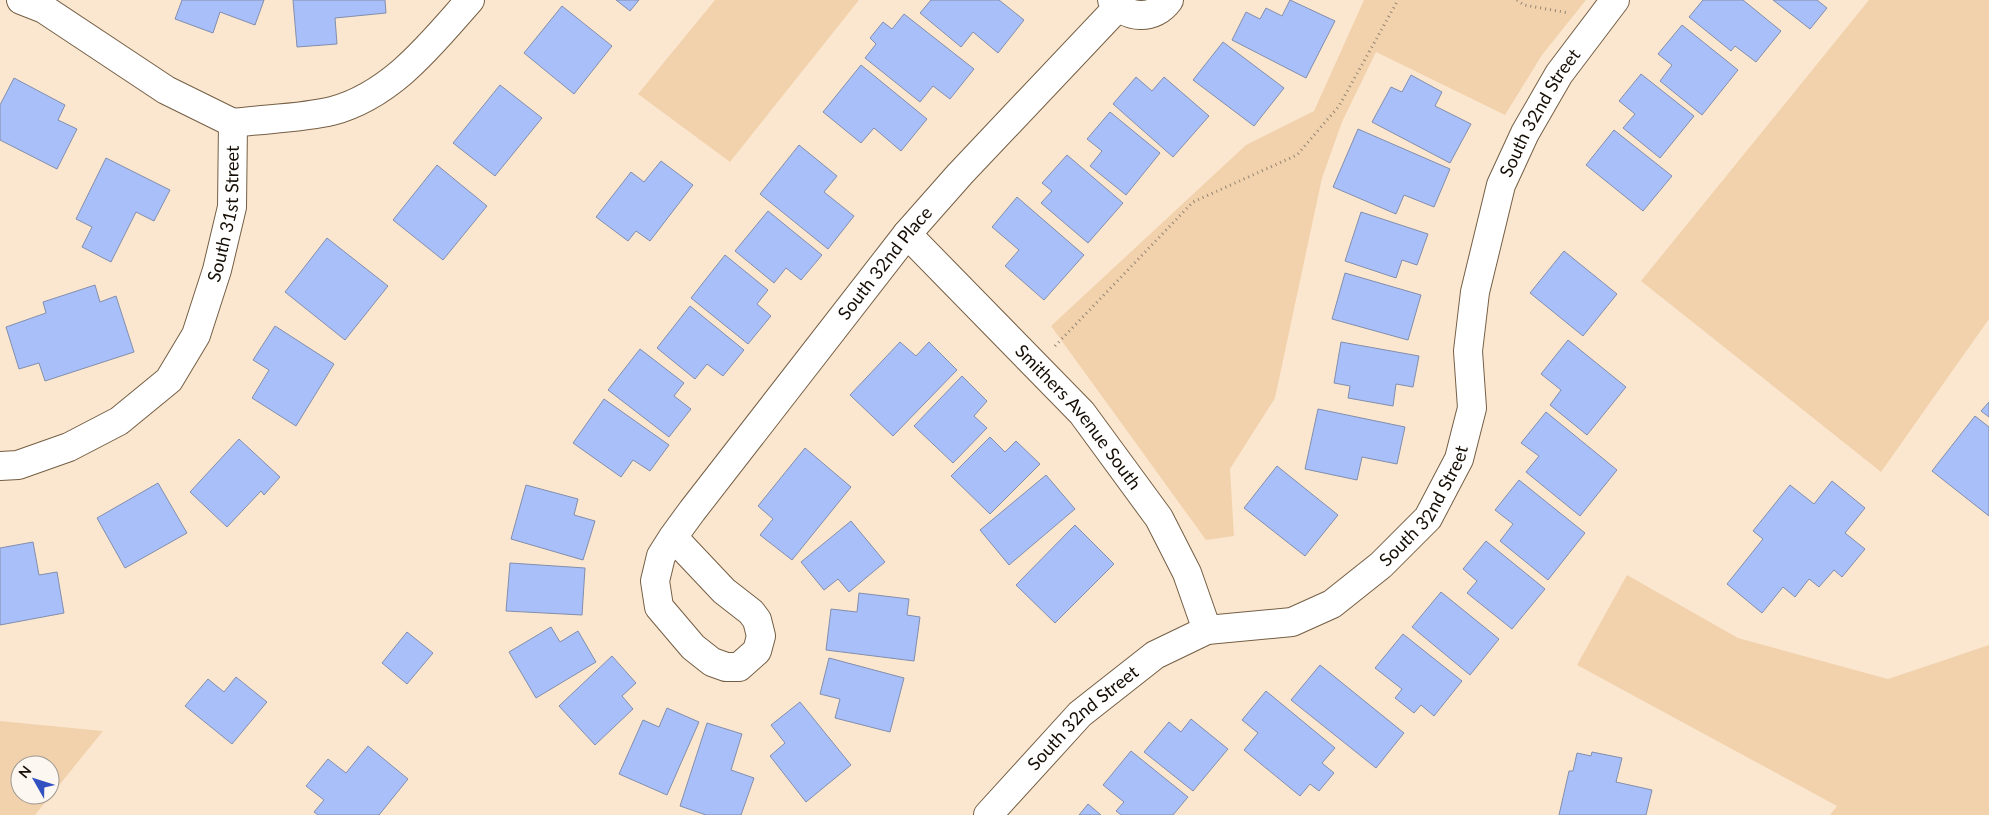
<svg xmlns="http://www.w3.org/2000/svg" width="1989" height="815" font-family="Lato,sans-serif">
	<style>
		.green { fill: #f2d2ac; fill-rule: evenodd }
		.building { fill: #a8bff9; stroke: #828eac }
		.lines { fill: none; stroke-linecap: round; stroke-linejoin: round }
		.minor-casing { stroke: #745f45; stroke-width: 30 }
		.path { stroke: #938574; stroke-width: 3; stroke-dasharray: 1 4; stroke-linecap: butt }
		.minor { stroke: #fff; stroke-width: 28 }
		.labels { text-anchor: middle; stroke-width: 5; stroke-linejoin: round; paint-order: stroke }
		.street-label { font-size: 18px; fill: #150d04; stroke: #fcf7f1 }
	</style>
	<rect width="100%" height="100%" fill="#fbe7d0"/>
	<path class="green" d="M715 0H859L730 162 638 94Z
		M1364 0H1586L1542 55 1505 115 1376 52 1342 122 1322 178 1275 398 1230 469 1234 536 1206 540 1051 326 1246 145 1314 111Z
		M1869 0H1989V319L1881 472 1641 281Z
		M1627 575 1738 638 1888 679 1989 645V815H1830L1837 806 1577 665Z
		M0 721 103 731 35 815H0ZM20 765H50V795H20Z"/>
	<path class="building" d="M182 0H264L255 25 220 12 213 33 175 19Z
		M293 0H385L386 13 335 18 337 44 297 47Z
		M616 0H639L630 11Z
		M931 0H999L1024 20 998 53 973 32 961 47 920 13Z
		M1290 0 1335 21 1306 78 1232 40 1246 12 1260 19 1266 8 1282 16Z
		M1703 0H1743L1781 31 1756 62 1735 46 1731 51 1689 17Z
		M1773 0H1817L1827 8 1810 29Z
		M562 6 612 46 574 94 524 53Z
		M904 14 974 69 950 99 933 86 920 102 865 58 876 44 870 38 883 22 892 29Z
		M1682 25 1738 70 1702 115 1660 81 1672 65 1658 54Z
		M1223 42 1284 88 1254 126 1193 80Z
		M861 65 927 119 901 151 874 128 861 143 823 112Z
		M1641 74 1694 116 1660 158 1623 128 1635 114 1619 101Z
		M1411 75 1442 92 1435 106 1471 124 1450 163 1372 122 1391 87 1402 92Z
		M1136 77 1152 91 1164 77 1209 116 1173 157 1113 104Z
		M14 78 65 105 58 120 77 129 57 169 0 140V105Z
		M500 85 542 118 495 176 453 143Z
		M1110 112 1160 153 1126 195 1090 166 1102 151 1087 139Z
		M1358 129 1450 169 1434 207 1404 195 1396 214 1333 187Z
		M1614 130 1672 176 1643 211 1586 165Z
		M799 145 837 176 824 192 854 216 828 249 760 194Z
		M1067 155 1123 203 1088 243 1041 203 1052 191 1042 183Z
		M106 158 170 190 154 221 136 212 111 262 82 247 92 227 76 219Z
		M661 161 693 185 650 241 636 231 628 241 596 217 631 172 644 182Z
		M437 165 487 206 443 260 393 220Z
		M1017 197 1084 255 1044 300 1005 266 1019 250 992 227Z
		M768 211 822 255 801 280 786 268 774 283 735 251Z
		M1361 212 1428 234 1417 265 1402 260 1396 278 1345 261Z
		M327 238 388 286 345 340 285 292Z
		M1564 251 1617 294 1583 336 1530 293Z
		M725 255 768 290 757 304 771 316 748 344 691 298Z
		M1345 273 1421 295 1408 340 1332 319Z
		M95 285 100 302 116 296 134 352 45 381 39 363 19 369 6 327 46 313 43 302Z
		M690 306 744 350 723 376 707 364 695 379 657 348Z
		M275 326 334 364 296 426 252 398 269 370 253 360Z
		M1568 340 1626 387 1587 435 1550 405 1561 390 1541 374Z
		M900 342 916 356 929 342 957 370 893 436 850 395Z
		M1341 342 1419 356 1413 387 1396 384 1393 406 1348 398 1350 386 1334 383Z
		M640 349 684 383 674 396 691 409 669 437 608 390Z
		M962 376 987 401 974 416 987 428 953 463 914 426Z
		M604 399 669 445 650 471 633 460 621 477 573 443Z
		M1989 402V417L1981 411Z
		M1318 409 1405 427 1397 464 1362 457 1357 480 1305 469Z
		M1546 412 1617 470 1580 516 1526 472 1539 456 1521 443Z
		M1975 416 1989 427V516L1932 471Z
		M990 437 1005 452 1016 441 1040 464 990 514 951 476Z
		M239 439 280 477 264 495 261 491 227 527 190 492Z
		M805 448 851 487 792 560 760 535 773 519 758 506Z
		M1277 466 1338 515 1305 556 1244 508Z
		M1046 475 1075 509 1009 565 980 530Z
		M1519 480 1585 533 1548 580 1500 541 1513 524 1495 510Z
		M1832 481 1865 508 1845 533 1865 549 1842 577 1834 570 1819 587 1809 579 1795 597 1783 587 1762 613 1727 584 1763 539 1753 531 1790 485 1814 504Z
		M158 483 187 533 125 568 97 518Z
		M526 485 578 499 574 515 595 521 583 560 511 539Z
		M851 521 885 562 849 592 838 579 824 590 801 562Z
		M1075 525 1114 564 1055 623 1016 585Z
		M1486 541 1545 589 1512 629 1467 593 1477 581 1463 569Z
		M33 542 39 575 57 572 64 613 0 625V548Z
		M510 563 585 568 582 615 506 611Z
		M1441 592 1499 639 1470 675 1412 627Z
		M859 593 909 599 907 615 920 617 914 661 826 650 831 609 857 612Z
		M551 627 560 642 578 631 596 662 536 698 509 652Z
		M407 632 433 653 407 684 382 663Z
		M1403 634 1462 681 1434 716 1421 705 1414 713 1395 698 1402 689 1375 668Z
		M612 656 636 683 622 696 633 709 595 745 559 706Z
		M829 658 904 678 890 732 835 718 840 699 820 694Z
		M1320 665 1404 733 1376 768 1291 700Z
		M236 677 267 702 232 744 185 706 208 679 224 692Z
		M1266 691 1335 748 1322 763 1334 773 1319 791 1310 784 1300 796 1244 750 1258 733 1242 720Z
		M800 702 851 765 806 802 770 756 785 743 771 725Z
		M667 708 699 722 667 795 619 774 643 720 659 727Z
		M1191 719 1228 749 1193 791 1144 752 1169 722 1181 732Z
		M707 723 742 734 731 770 754 778 741 815H706L680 806Z
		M368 746 408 779 379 815H318L314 812 324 800 306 786 328 759 346 773Z
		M1131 751 1188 797 1173 815H1121L1116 811 1124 802 1103 785Z
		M1592 752 1622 758 1616 782 1652 790 1646 815H1559L1569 771H1573L1577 753 1591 756Z
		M1088 804 1101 815H1079Z"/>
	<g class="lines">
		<defs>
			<g id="minor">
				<path d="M21 0 44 9 166 90 233 123"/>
				<path d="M1112 0C1127 19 1154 21 1169 0"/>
				<path id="s1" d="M907 234 1082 413 1159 518 1187 573 1207 630"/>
				<path id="s2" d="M0 466 18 465 69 447 119 421 169 380 196 335 217 270 232 207 233 123C263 119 304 118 332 111 392 95 431 44 470 0"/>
				<path id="s3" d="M673 537 724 591 751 612 757 620 761 636 757 651 739 667H726L712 662 693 647 659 607 655 581 661 556 673 537 692 511 907 234 960 174 1118 7"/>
				<path id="s4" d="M988 815 1080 714 1155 655 1207 630 1292 622 1332 604 1381 565 1428 518 1459 459 1472 408 1468 351 1475 292 1501 185 1525 133 1559 74 1615 0"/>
			</g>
		</defs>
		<use href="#minor" class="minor-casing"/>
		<path class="path" d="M1517 0 1524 5 1569 13
			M1055 346 1193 202 1297 155 1339 106 1398 0"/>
		<use href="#minor" class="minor"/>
	</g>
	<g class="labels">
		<g class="street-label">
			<text dy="6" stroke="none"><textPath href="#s4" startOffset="976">South 32nd Street</textPath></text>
			<text dy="6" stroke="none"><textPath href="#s2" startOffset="371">South 31st Street</textPath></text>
			<text dy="6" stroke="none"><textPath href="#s3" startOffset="700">South 32nd Place</textPath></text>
			<text dy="6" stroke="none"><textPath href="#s1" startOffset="251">Smithers Avenue South</textPath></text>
			<text dy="6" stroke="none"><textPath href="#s4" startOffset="556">South 32nd Street</textPath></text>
			<text dy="6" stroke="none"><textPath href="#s4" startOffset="136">South 32nd Street</textPath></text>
		</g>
	</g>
	<g transform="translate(35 780) rotate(309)"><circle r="24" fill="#fcf7f1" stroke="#a09992"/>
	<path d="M0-4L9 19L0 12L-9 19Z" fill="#3350c1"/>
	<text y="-8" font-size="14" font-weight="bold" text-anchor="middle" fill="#150d04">N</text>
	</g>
</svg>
